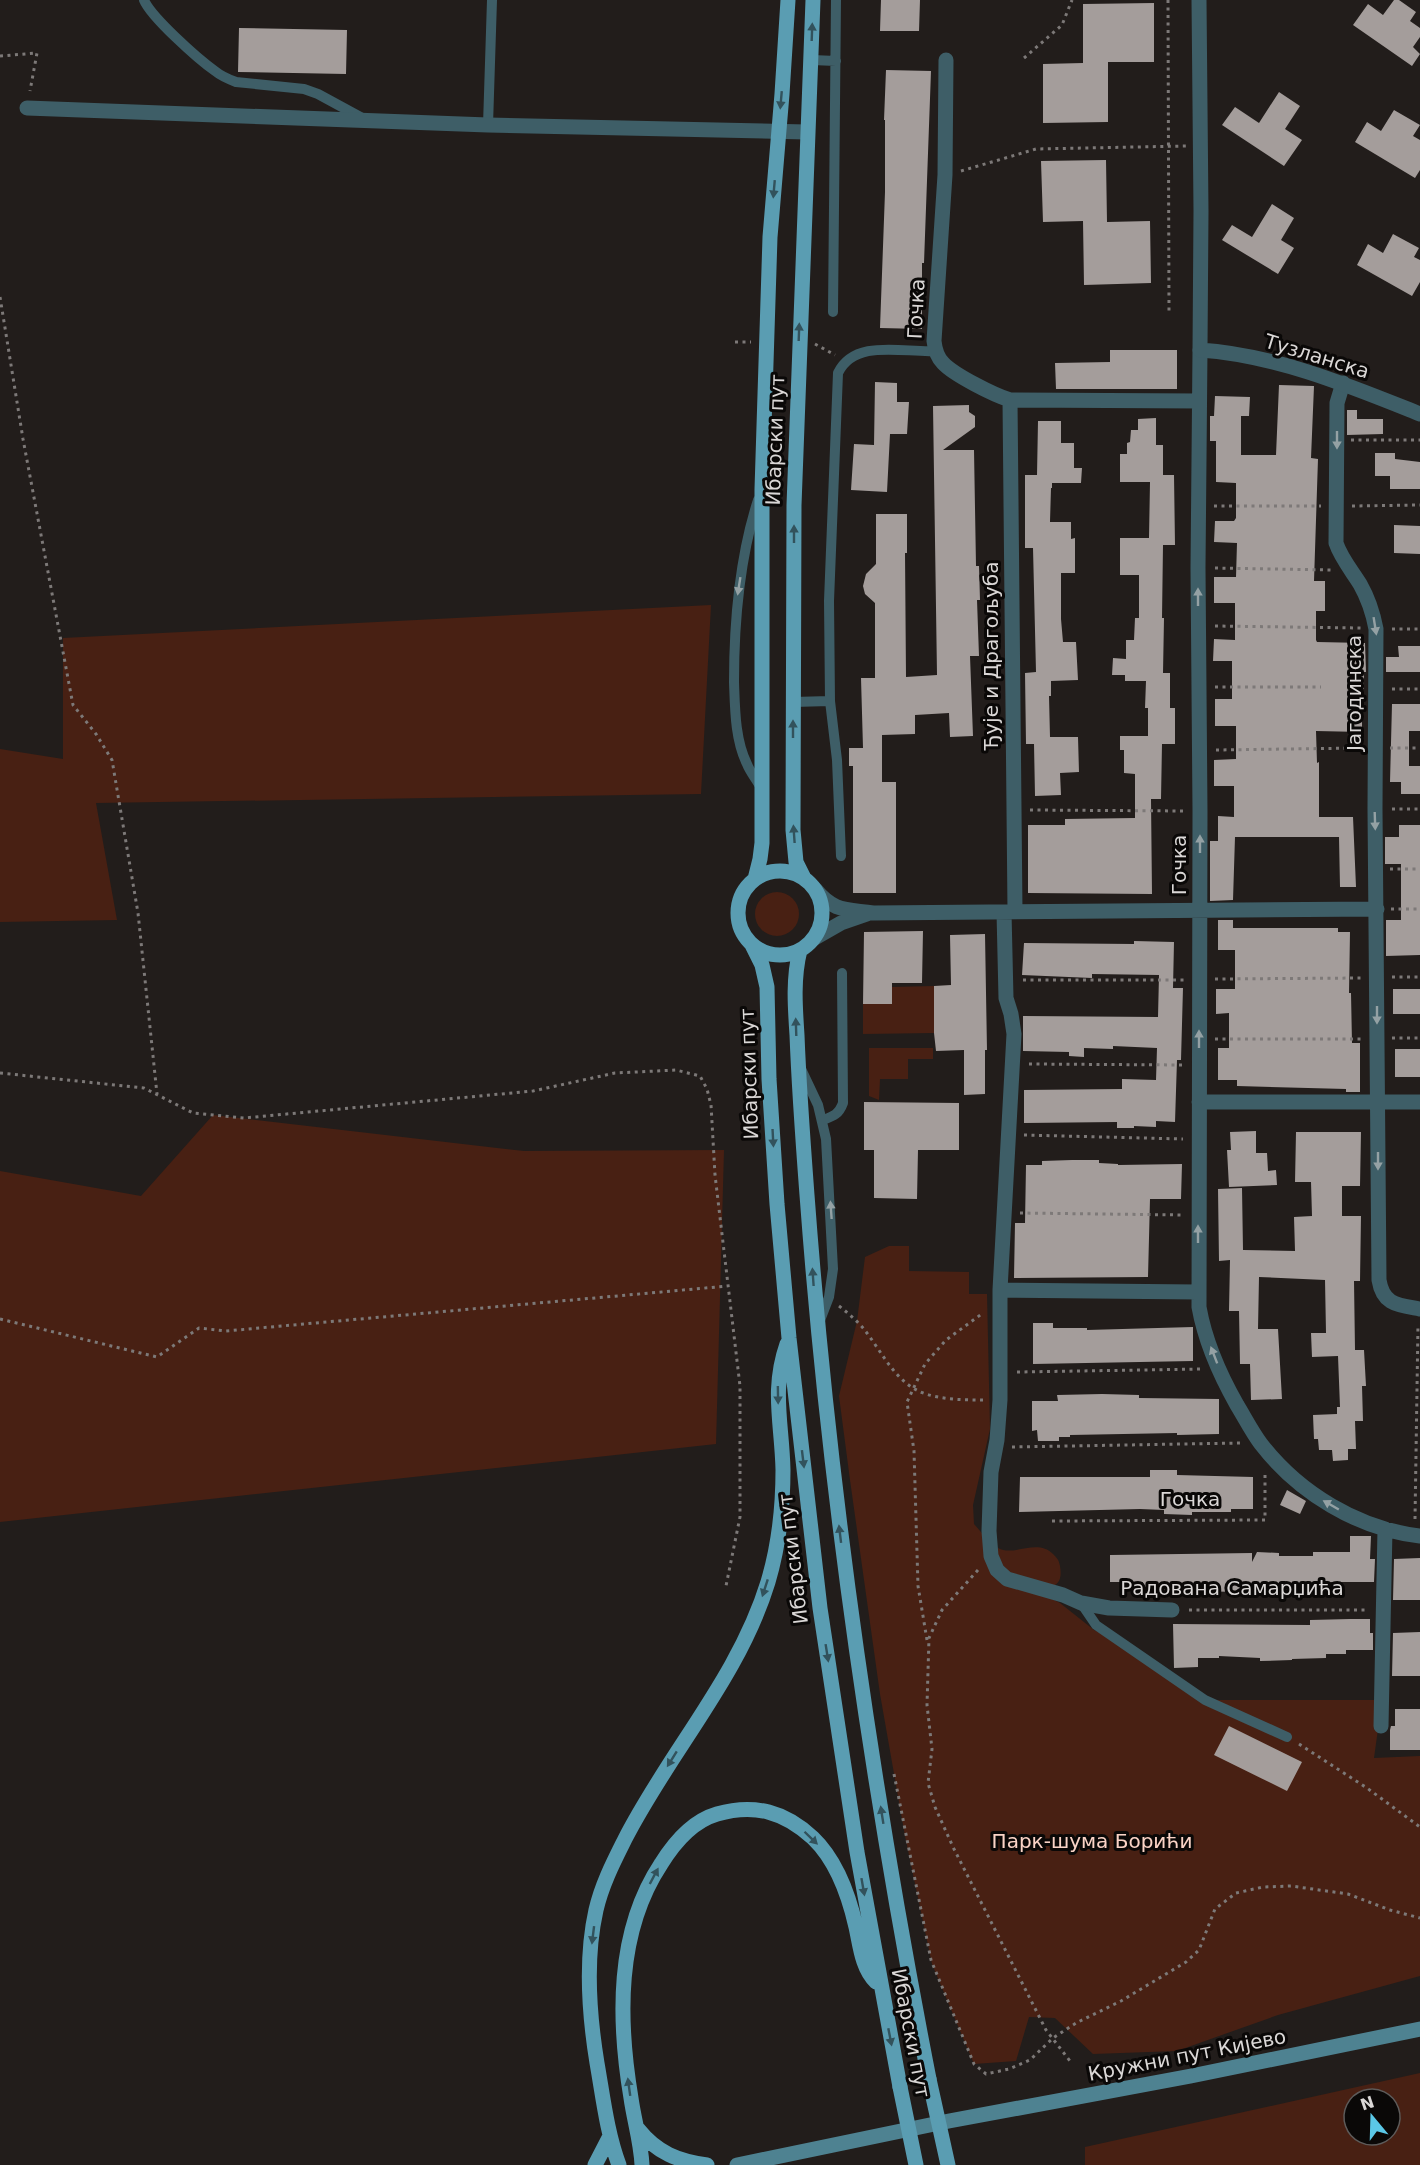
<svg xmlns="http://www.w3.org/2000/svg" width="1420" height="2165" font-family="'DejaVu Sans',sans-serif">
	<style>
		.green { fill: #482013; fill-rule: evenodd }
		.building { fill: #a49d9b }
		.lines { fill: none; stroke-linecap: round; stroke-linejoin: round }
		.path { stroke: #7d7978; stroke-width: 3; stroke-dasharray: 3 4.5; stroke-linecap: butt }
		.service { stroke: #3e5e67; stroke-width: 10 }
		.minor { stroke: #3e5e67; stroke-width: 15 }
		.tertiary { stroke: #3e5e67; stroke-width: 15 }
		.secondary { stroke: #4e8291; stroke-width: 15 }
		.primary { stroke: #5a9db2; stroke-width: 15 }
		.primary-bridge { stroke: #5a9db2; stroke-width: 15 }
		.oneway { fill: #32525c }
		.oneway2 { fill: #94a1a4 }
		.labels { text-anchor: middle; stroke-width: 6; stroke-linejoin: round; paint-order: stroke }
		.street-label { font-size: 20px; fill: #dad7d6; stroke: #0a0807 }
		.park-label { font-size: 20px; fill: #fad3c6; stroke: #0a0807 }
	</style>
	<rect width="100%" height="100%" fill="#221d1b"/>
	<path class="green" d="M711 605 701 794 96 803 117 920 0 922V749L63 759V638Z
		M755 914a22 22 0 1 1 44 0a22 22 0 1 1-44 0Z
		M934 986V1033L863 1034V1004H892V987Z
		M869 1048H933V1059H908V1079H880L879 1100 869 1096Z
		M213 1115 524 1151 724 1150 716 1444 0 1522V1171L141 1196Z
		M889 1246H909V1271L969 1272V1294H987L990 1429 973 1505 974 1524C981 1532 989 1542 998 1548 1014 1557 1037 1538 1053 1554 1057 1558 1059 1560 1060 1566 1063 1585 1055 1584 1042 1594L1060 1603 1094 1630 1118 1640 1205 1700H1382L1374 1758 1420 1756V1976L1278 2015 1177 2051 1093 2054 1055 2018 1029 2017 1016 2061 974 2064 932 1964 905 1836 880 1694 850 1480 839 1396 857 1321 865 1257Z
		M1420 2073V2165H1085V2147ZM1354 2099H1390V2135H1354Z"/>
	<path class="building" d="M881 0H920L919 31H880Z
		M1394 0H1399L1416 12 1410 21 1420 28V37L1413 47 1420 54 1412 66 1353 25 1368 4 1383 15Z
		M1154 3V62H1108V122L1043 123V64L1083 63V4Z
		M239 28 347 30 346 74 238 72Z
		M886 70 931 71 924 263H922V329L880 328 885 192V120H884Z
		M1279 92 1300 106 1285 129 1302 140 1284 166 1222 125 1235 107 1259 123Z
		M1394 110 1420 125 1413 136 1420 140V170L1415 178 1355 142 1367 122 1381 131Z
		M1106 160 1107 222 1150 221 1151 283 1084 285 1083 221 1043 222 1041 161Z
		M1272 204 1294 218 1281 240 1294 248 1278 274 1222 240 1232 225 1252 237Z
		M1393 234 1419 248 1414 257 1420 260V282L1412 296 1357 265 1368 244 1383 253Z
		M1110 350H1177V389H1056L1055 363 1110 362Z
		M875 382 897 383V402H909L907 434H890L887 492 851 490 854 444 874 445Z
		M1279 385 1314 386 1311 458 1318 459 1314 581H1325V611H1316V640L1317 642 1365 643 1366 672H1364V689H1362V732L1316 731 1317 763 1319 762V817H1353L1356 887H1340L1339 837H1235L1233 900 1210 901V841H1218V816L1234 817V786H1214V760L1236 759V726H1215V699H1232V661H1213L1214 639 1235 640V603H1214V577H1236L1237 543 1214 542 1215 521H1234L1236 518V483L1216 482V441H1210V416H1214L1215 396 1250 397 1249 416H1241V455H1276Z
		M969 405V412L975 416V427L943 450H974L976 566H979L980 600H977L979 656H970L973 736 950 737 949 713 915 715V734L882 735V782H896V893H853V766H849V748H863L861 678H875V603L865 594 863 586 866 574 876 564V514H907V553H905L906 677 937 675 933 406Z
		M1347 410H1357V419H1383V434L1347 435Z
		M1156 418V445H1163V475H1174L1175 545H1163L1162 618H1164L1163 673H1170V708H1175V744H1162L1161 799H1151L1152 894 1028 893V825H1065V819L1135 818V774L1124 773V750H1120V736H1148V708H1145L1146 681H1125V675H1112L1113 658 1126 659V640H1134L1135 618H1139V575H1120V538H1149L1150 482H1120V454H1127V443L1130 442 1131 430H1138V419Z
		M1038 421H1061V443H1074V468H1082L1081 483H1052V488H1051L1050 522H1071V539L1075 538V573H1061V619L1063 642H1076L1078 680 1051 681V696H1049L1050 737H1078L1079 772 1060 773 1061 795 1035 796 1034 744H1026L1025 673 1036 672 1033 548H1025V475H1037Z
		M1375 453H1395V459L1420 462V489H1390V476H1375Z
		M1394 525 1420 526V554L1394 553Z
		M1398 646H1420V672H1386V657H1399Z
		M1392 704H1420V731H1409V766H1420V794H1401V782H1390Z
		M1399 825H1420V955L1386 956V920H1401V864H1385V837H1399Z
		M1218 920H1233V928H1338V932H1350L1349 993H1351L1352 1043H1360V1092H1346V1089L1237 1086V1080H1218V1048H1229V1013L1216 1014V989H1235V950H1218Z
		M923 931 922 983H892V1004H863L864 932Z
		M985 934 987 1050H985V1094L964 1095V1050L936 1051 934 1033V986L951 985 950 935Z
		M1134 941 1174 942 1173 988H1183L1181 1060H1177L1175 1122 1156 1121V1127L1134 1126V1128H1117V1122L1024 1123V1090L1122 1089V1079L1156 1080 1157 1048 1113 1046V1049L1084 1048V1057L1069 1056V1052L1023 1051V1016L1158 1017 1159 975 1092 974V978L1022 975 1024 943 1134 944Z
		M1393 989H1420V1014H1393Z
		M1395 1049H1420V1077H1395Z
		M864 1102 959 1103V1150H918L917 1199 874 1198V1150H864Z
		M1256 1131V1153H1267L1268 1171 1276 1170 1277 1185 1229 1187 1227 1150H1231L1230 1132Z
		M1296 1132H1361L1360 1186H1342V1216H1361L1360 1281H1354L1355 1350H1364L1366 1386H1362L1363 1421H1355L1356 1449H1348V1460L1333 1461 1332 1450H1319L1318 1439H1314L1313 1415 1337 1414V1407H1340L1338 1356 1312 1357 1311 1333H1326L1325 1280 1259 1277 1258 1329H1278L1282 1399 1251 1400 1250 1364H1240L1239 1311H1229L1230 1260 1219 1261 1218 1189 1242 1188 1243 1250 1295 1251 1294 1217 1312 1216 1311 1182H1295Z
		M1072 1160H1099V1163L1118 1164V1165L1182 1164 1181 1199H1150L1148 1277 1014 1278 1015 1223H1025L1026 1165H1042V1161Z
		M1033 1323H1053V1328H1087V1330L1193 1327V1361L1033 1364Z
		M1102 1394 1139 1395V1398L1219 1399V1434L1177 1435V1433L1070 1435V1437H1059V1441H1038L1037 1430 1032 1431V1401H1058L1057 1395Z
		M1150 1470H1177V1475L1253 1477V1509H1231V1512H1192V1515L1164 1514V1510L1140 1509 1019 1512 1020 1477H1150Z
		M1287 1490 1306 1501 1300 1514 1280 1505Z
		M1350 1536H1371L1370 1559H1375L1374 1582H1329V1585H1293V1593L1185 1591V1593H1162V1587H1143V1582H1110V1555L1252 1553V1562L1257 1552 1279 1553V1556H1313V1552H1350Z
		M1420 1558V1600H1393L1394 1559Z
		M1350 1619H1370V1633H1373V1650H1346V1654H1326V1658L1292 1659V1660L1260 1661V1658L1219 1656V1658H1198V1667L1174 1668 1173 1624 1310 1625V1620Z
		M1420 1632V1676H1392L1393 1633Z
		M1395 1709H1420V1750H1390V1730L1391 1726H1395Z
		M1229 1726 1302 1762 1287 1791 1214 1755Z"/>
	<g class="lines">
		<path class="path" d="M1168 0 1169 311
			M0 56 37 53 30 91
			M1024 58 1062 25 1072 0
			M961 171 1036 149 1186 146
			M0 297 23 439 73 705 96 734 112 760 138 913 157 1094
			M735 342H751
			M815 344 835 355
			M1351 440H1420
			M1214 506H1321
			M1352 506 1420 505
			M1215 568 1331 570
			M1215 626 1361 628
			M1392 629H1420
			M1215 687H1321
			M1392 689H1420
			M1390 748H1420
			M1216 750 1359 748
			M1392 809H1420
			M1030 810 1186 811
			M1390 869H1420
			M1391 909H1420
			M1392 977H1420
			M1215 979 1361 978
			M1023 980H1184
			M1392 1038H1420
			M1215 1039H1361
			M1029 1064 1184 1065
			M0 1073 144 1088 193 1113 244 1118 533 1091 615 1073 676 1070 700 1076 707 1089 711 1105 715 1175 740 1386V1517L726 1586
			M1024 1135 1183 1139
			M1020 1213 1184 1215
			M839 1306C848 1313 856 1320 863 1328 882 1351 895 1384 926 1394 945 1400 966 1400 986 1400
			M0 1319 157 1357 199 1328 226 1331 728 1286
			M1017 1372 1203 1369
			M1012 1447 1240 1443
			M1415 1519 1418 1324
			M1052 1521 1265 1520V1474
			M978 1570 942 1610 929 1638 927 1705 932 1749 928 1783 935 1807 953 1847 1046 2030 1070 2061
			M1189 1610H1368
			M927 1640 918 1586 914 1451 907 1402 925 1364 946 1340 983 1313
			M1299 1744 1367 1788 1420 1827
			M894 1774 931 1960 974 2064 986 2074 1009 2069 1030 2060 1053 2038 1076 2023 1121 2001 1186 1962 1199 1950 1215 1909 1236 1893 1263 1887 1291 1886 1348 1894 1390 1910 1420 1918"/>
		<path class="service" d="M144 0C151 17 198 59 215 71 221 76 228 79 236 82L304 89 318 94 364 119
			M812 60 836 61
			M488 125 492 0
			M833 312 836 0
			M758 500C739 559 734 621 734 682 735 709 735 740 747 764 750 772 757 780 761 788
			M830 701 829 601 838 373C855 338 904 353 935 351
			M793 702 830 701 837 760 841 856
			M801 1069 818 1105 826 1139 833 1269 829 1297 819 1323
			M823 1120C834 1116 839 1114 843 1103L842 973
			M1081 1603 1096 1625 1205 1700 1287 1737"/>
		<path class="minor" d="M946 60 945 175 934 341C935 350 937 357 943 363 954 375 994 395 1010 400L1199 401
			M27 108 488 125 807 132
			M1200 350 1198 568 1200 811 1199 1307C1205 1341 1220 1375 1237 1405 1245 1418 1252 1432 1261 1444 1299 1493 1358 1529 1420 1536
			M1343 383 1337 403 1336 543C1341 558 1352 571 1360 584 1368 598 1373 613 1376 629L1375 809 1379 1280C1383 1305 1398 1305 1420 1309
			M1010 400 1015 911
			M815 889C834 912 845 909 873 913L1377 909
			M1004 912 1006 998 1011 1014 1014 1034 1000 1290V1400L997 1440 991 1472 989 1531 991 1556 997 1570 1007 1579 1063 1595 1081 1603 1109 1608 1172 1610
			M813 939 841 923 867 914
			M1199 1102H1420
			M1000 1290 1198 1292
			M1381 1726 1385 1529"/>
		<path class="tertiary" d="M1199 0 1201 211 1200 350C1276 355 1350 386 1420 414"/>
		<path class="secondary" d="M737 2165 949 2121 1191 2076 1420 2029"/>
		<path class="primary" d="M738 913a42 42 0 1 1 84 0a42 42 0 1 1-84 0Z
			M804 878 796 862 793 830 794 505 813 0
			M755 879 760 859 762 843V489L770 237 782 94 788 0
			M752 945 762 965 767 987 769 1079 777 1204 789 1338 820 1608 857 1852 900 2087
			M800 950C793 978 795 1006 797 1035 799 1088 803 1142 807 1195 829 1492 872 1787 929 2079
			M638 2129C657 2153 678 2161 707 2165
			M595 2165 610 2136
			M619 2165C607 2133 603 2097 597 2063 589 2014 585 1959 596 1910 602 1884 614 1861 625 1839 670 1751 739 1677 768 1582 779 1545 783 1508 783 1470 782 1423 771 1390 787 1344
			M642 2165C641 2142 634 2120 631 2098 618 2020 616 1932 661 1864 674 1843 693 1821 717 1814 755 1803 785 1812 813 1838 837 1861 849 1896 856 1927 860 1945 862 1969 876 1982"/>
		<path class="primary-bridge" d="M929 2079 948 2165
			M900 2087 916 2165"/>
	</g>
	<defs><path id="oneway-solid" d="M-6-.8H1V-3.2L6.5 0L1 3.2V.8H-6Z" transform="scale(1.5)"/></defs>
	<g class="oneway">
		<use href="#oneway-solid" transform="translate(812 32) rotate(-88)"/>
		<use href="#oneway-solid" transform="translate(781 100) rotate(95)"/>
		<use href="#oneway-solid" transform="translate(774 189) rotate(95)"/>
		<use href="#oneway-solid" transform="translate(799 332) rotate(-88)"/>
		<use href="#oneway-solid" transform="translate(794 534) rotate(-90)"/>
		<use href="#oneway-solid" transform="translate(793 729) rotate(-90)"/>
		<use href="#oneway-solid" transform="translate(794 834) rotate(-94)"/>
		<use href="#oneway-solid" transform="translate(796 1027) rotate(-92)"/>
		<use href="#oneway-solid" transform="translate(773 1138) rotate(87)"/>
		<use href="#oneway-solid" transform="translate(813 1277) rotate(-94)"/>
		<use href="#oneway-solid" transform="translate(778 1395) rotate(89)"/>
		<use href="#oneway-solid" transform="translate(803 1459) rotate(83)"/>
		<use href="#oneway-solid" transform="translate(840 1534) rotate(-97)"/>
		<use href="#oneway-solid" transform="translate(765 1588) rotate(108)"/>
		<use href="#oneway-solid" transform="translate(827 1653) rotate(81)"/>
		<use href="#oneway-solid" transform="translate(672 1759) rotate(122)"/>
		<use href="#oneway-solid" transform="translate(882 1815) rotate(-99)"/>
		<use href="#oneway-solid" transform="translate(811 1838) rotate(44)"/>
		<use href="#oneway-solid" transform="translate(654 1876) rotate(-62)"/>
		<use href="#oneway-solid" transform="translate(863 1887) rotate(80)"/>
		<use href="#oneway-solid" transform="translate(593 1935) rotate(97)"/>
		<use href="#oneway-solid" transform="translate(890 2037) rotate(79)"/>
		<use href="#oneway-solid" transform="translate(629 2087) rotate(-98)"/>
	</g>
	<g class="oneway2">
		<use href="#oneway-solid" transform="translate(1337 440) rotate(90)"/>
		<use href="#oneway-solid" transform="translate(739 586) rotate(99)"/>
		<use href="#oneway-solid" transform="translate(1198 597) rotate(-90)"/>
		<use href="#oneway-solid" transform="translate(1375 626) rotate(81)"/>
		<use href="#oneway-solid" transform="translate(1375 821) rotate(88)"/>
		<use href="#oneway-solid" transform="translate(1200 844) rotate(-90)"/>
		<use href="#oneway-solid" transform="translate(1377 1015) rotate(90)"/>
		<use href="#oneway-solid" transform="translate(1199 1039) rotate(-90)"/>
		<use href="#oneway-solid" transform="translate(1378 1161) rotate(90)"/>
		<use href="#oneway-solid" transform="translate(831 1210) rotate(-94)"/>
		<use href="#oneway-solid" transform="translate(1198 1234) rotate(-90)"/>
		<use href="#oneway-solid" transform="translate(1214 1355) rotate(-111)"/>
		<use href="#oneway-solid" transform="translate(1331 1505) rotate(-150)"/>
	</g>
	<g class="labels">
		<g class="street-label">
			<text transform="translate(916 309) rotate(-87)" y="7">Гочка</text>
			<text transform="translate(1317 356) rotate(17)" y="7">Тузланска</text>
			<text transform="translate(775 440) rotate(-88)" y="7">Ибарски пут</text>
			<text transform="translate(991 656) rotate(-90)" y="7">Ђује и Драгољуба</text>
			<text transform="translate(1354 693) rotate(-90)" y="7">Јагодинска</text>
			<text transform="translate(1179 865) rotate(-90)" y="7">Гочка</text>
			<text transform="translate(749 1074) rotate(-92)" y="7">Ибарски пут</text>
			<text x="1190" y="1506">Гочка</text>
			<text transform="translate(793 1559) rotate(-97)" y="7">Ибарски пут</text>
			<text x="1232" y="1595">Радована Самарџића</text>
			<text transform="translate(911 2033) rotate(79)" y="7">Ибарски пут</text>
			<text transform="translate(1187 2055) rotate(-11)" y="7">Кружни пут Кијево</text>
		</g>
		<g class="park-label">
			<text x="1092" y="1848">Парк-шума Борићи</text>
		</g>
	</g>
	<g transform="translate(1372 2117) rotate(341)"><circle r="28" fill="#0a0807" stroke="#5d5b5a" stroke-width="1.5"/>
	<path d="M0-4.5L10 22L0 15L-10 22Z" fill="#5bc8e7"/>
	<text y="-9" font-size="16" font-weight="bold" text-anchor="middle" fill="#dad7d6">N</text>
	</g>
</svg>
